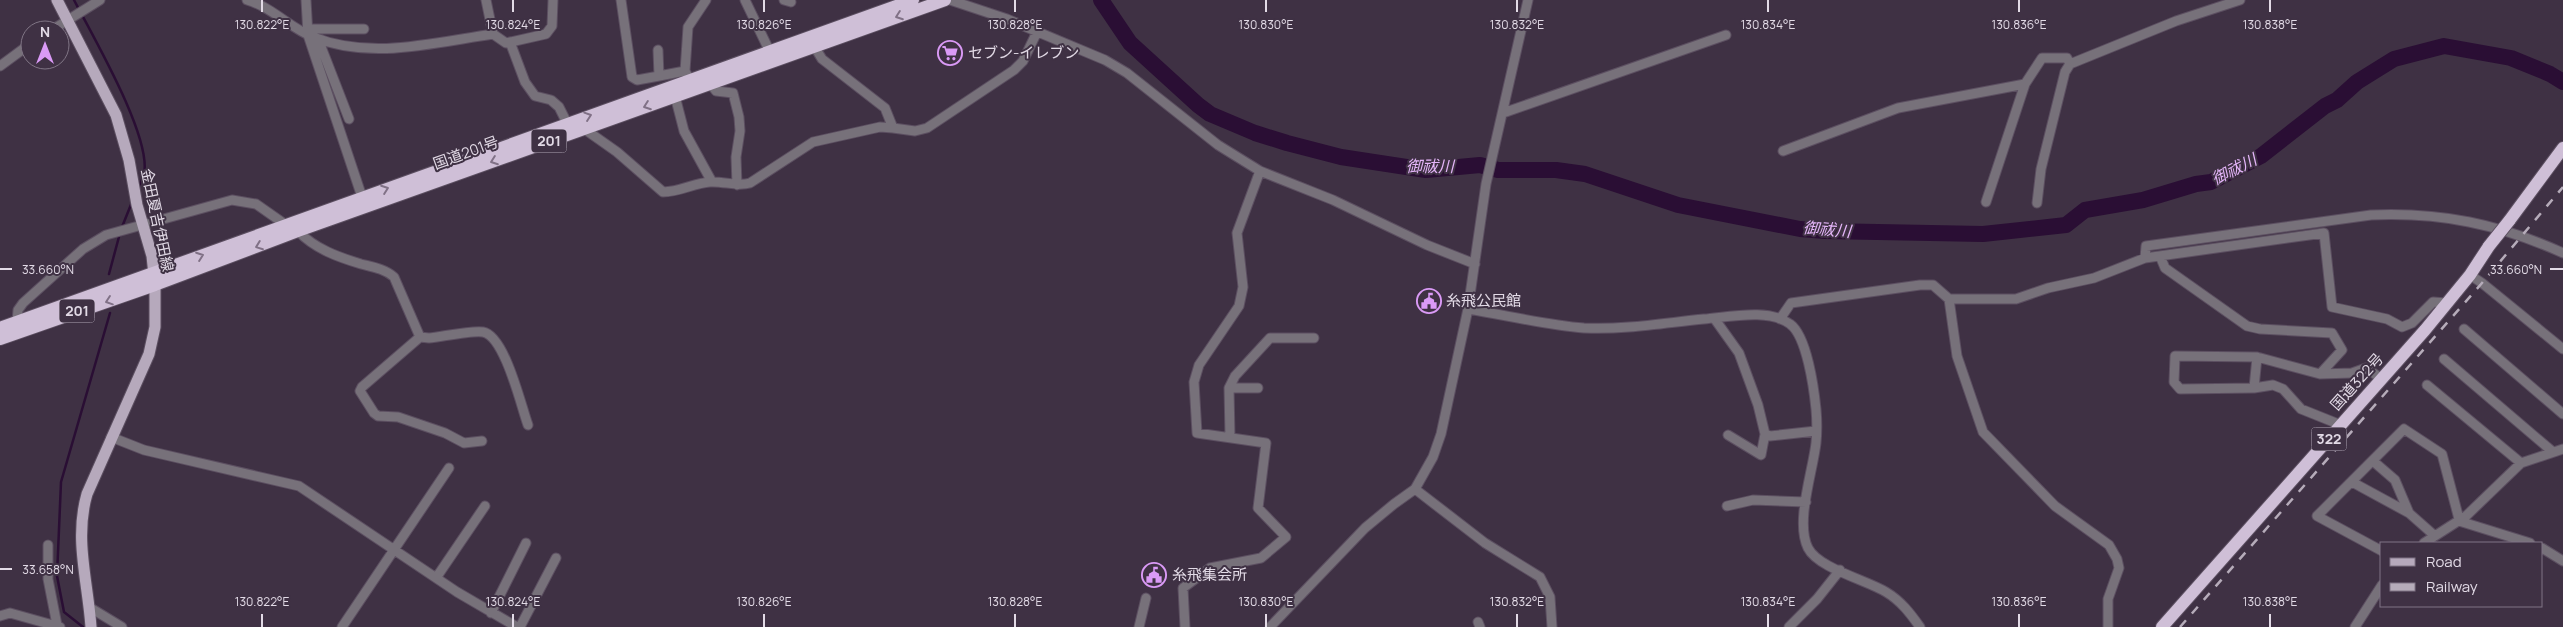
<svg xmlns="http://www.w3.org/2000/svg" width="2563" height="627" font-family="Manrope,'Noto Sans JP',sans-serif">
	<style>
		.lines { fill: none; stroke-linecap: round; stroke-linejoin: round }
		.stream { stroke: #2a0e34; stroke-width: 2.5 }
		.river { stroke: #2a0e34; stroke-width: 16 }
		.minor-casing { stroke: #5c4f61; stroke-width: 11 }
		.major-casing { stroke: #5c4f61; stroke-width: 13 }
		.highway-casing { stroke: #5c4f61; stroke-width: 14 }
		.minor { stroke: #77717a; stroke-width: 9 }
		.major { stroke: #b6a9bc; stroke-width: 11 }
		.highway { stroke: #cfbfd7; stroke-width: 12 }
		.rail { stroke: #b6acba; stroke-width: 2.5; stroke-dasharray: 9 9; stroke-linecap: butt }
		.highway-bridge-casing { stroke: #5c4f61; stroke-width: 14; stroke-linecap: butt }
		.highway-bridge { stroke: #cfbfd7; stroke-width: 12 }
		.oneway { stroke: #807186 }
		.ticks { fill: none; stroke: #e2dae6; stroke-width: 2 }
		.labels { text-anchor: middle; stroke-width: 4; stroke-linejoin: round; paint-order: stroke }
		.shield { fill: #3f3144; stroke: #b1a7b5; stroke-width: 1 }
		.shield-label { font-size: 14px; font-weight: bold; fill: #e2dae6 }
		.poi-label { font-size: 15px; fill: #e2dae6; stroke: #3f3144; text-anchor: start }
		.street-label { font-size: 15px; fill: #e2dae6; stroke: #3f3144 }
		.water-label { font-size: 16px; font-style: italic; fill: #e5b6fa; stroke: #3f3144 }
		.ticks-label { font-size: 12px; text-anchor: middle; fill: #e2dae6; stroke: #3f3144; stroke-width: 4; stroke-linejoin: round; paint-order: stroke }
	</style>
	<rect width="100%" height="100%" fill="#3f3144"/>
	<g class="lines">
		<path class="stream" d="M74 0C92 35 152 137 144 174 143 178 140 183 138 188
			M122 227 132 202
			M109 274 120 233
			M83 627 64 612 57 576 61 482 110 313"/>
		<path class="river" d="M1101 0 1130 43 1198 105 1210 114 1255 133 1287 143 1341 157 1426 170 1480 165 1498 170H1556L1585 174 1678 205 1800 229 1825 231 1983 234 2066 225 2085 210 2143 200 2196 184 2211 182 2261 156 2325 106 2337 100 2357 82 2394 59 2444 46 2511 58 2550 74 2563 82"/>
		<defs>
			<path id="minor" d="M247 0C272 7 290 28 313 37 371 60 432 43 493 34L506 43 546 34 552 26 553 0
				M306 0 308 35 362 197
				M486 0 493 34
				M621 0 632 77 637 80 659 76
				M745 0 770 52
				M784 0 791 2
				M950 0 1007 19 1105 60 1127 73 1218 145 1260 171 1333 200 1427 245 1475 264
				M309 29H364
				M52 30 100 0
				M318 39 349 119
				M510 42 525 82 535 96 551 100 559 107 567 123
				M814 46 822 59 885 108 893 128 915 131 927 128 1014 70 1023 61 1037 32
				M658 50 659 76 685 71
				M0 66 30 44
				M690 80 685 71 688 27 706 0
				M710 83 716 91 733 93 739 117 740 131 736 157 737 185
				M675 96 684 131 712 182
				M1503 113 1726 35
				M583 128 617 152 663 192C680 192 694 183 710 182 724 181 737 187 750 183L813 142 880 127 893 128
				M1783 151 1898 108 2025 84
				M1986 202 2025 84 2042 58H2067L2070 64
				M2037 203 2041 169 2065 72 2070 64 2176 21 2240 0
				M298 231C315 249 338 257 361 264 373 267 385 269 394 277L420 337 429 338C441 337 472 330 483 332 505 336 521 406 528 425
				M2160 256 2165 268 2247 326 2260 329 2332 333 2342 350 2320 374 2352 373 2366 368 2382 379
				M2145 258 2146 246 2371 215C2441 212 2499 224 2563 253
				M2470 275 2482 283 2563 349
				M1949 299 1957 356 1983 432 2055 506 2109 545 2117 559 2119 568 2108 599V627
				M1468 309C1506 315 1545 325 1584 328 1624 330 1664 323 1704 319 1729 317 1769 308 1790 324 1807 336 1814 389 1816 409 1817 420 1817 433 1816 443 1813 471 1795 522 1808 548 1818 568 1866 580 1886 592 1901 601 1910 613 1920 627
				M1714 318 1739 353 1758 405 1765 434 1770 436 1816 431
				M1780 319 1791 303 1920 285H1933L1949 299H2016L2048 288 2094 278 2145 258 2324 233 2332 307 2387 319 2402 327 2412 323 2433 302 2447 303
				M17 322 18 310 23 303 83 249 106 235 232 200 256 204 286 225
				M2464 329 2563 414
				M420 337 362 387 360 391 374 413 378 416 398 417 445 433 464 443 482 441
				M2444 359 2553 452
				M2320 374 2257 357 2175 356 2174 382 2180 389 2254 388 2273 385 2283 389 2301 409 2341 425
				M2427 385 2521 463
				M1229 388H1258
				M2254 388 2257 357
				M1728 435 1761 455 1765 434
				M111 437 144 450 299 486 457 592 517 627
				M1230 437 1229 388 1235 376 1270 338H1314
				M2373 461 2395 480 2409 513
				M2352 482 2409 513 2435 536
				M1415 489 1485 543 1540 577 1550 597 1552 627
				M1727 506 1753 500 1806 502
				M2459 521 2530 543
				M2424 543 2466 516 2521 463 2563 449
				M48 545V579L57 625
				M2542 548 2563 561
				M2382 551 2317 516 2404 429 2442 454 2459 519
				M436 578 485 506
				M89 607 122 627
				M491 613 526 543
				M0 616 10 613 60 627
				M1478 622 1480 627
				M342 627 449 468
				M520 627 556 558
				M1139 627 1146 598
				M1185 627 1183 588 1210 568 1261 558 1286 537 1258 508 1266 443 1197 433 1194 382 1199 365 1239 306 1243 287 1237 233 1260 171
				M1270 627 1365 528 1394 504 1415 489 1433 457 1441 434 1468 309 1486 184 1528 0
				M1789 627 1817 599 1840 570
				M2355 627 2382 585"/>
			<path id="major" d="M57 0 116 115 129 160 137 205 152 256 155 285V327L149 354 87 494C74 539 88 582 91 627"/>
			<path id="highway" d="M2509 221 2563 148
				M0 328 913 0
				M0 339 155 285 298 231 945 0
				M2162 627 2425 330 2470 275 2489 246"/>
		</defs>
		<use href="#minor" class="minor-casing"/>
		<use href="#major" class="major-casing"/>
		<use href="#highway" class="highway-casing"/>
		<use href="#minor" class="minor"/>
		<use href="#major" class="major"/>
		<use href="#highway" class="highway"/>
		<path class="rail" d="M2180 627 2482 283 2563 187"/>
		<defs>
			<path id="highway-bridge" d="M2489 246 2509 221"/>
		</defs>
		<use href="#highway-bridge" class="highway-bridge-casing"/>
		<use href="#highway-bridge" class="highway-bridge"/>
	</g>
	<defs><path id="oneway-chevron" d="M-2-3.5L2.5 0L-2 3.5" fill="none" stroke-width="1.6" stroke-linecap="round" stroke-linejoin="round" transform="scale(1.25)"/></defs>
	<g class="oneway">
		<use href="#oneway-chevron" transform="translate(899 16) rotate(160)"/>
		<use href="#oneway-chevron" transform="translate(647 106) rotate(160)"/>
		<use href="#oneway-chevron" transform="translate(588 116) rotate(-19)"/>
		<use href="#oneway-chevron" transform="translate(494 161) rotate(160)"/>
		<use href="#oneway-chevron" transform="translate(385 189) rotate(-20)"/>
		<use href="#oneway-chevron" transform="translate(259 246) rotate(159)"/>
		<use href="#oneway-chevron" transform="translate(200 256) rotate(-20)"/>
		<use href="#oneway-chevron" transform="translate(109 301) rotate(161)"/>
	</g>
	<path class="ticks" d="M262 0V12M513 0V12M764 0V12M1015 0V12M1266 0V12M1517 0V12M1768 0V12M2019 0V12M2270 0V12M0 269H12M2550 269H2563M0 569H12M262 614V627M513 614V627M764 614V627M1015 614V627M1266 614V627M1517 614V627M1768 614V627M2019 614V627M2270 614V627"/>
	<defs>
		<symbol id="supermarket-ring" viewBox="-11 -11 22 22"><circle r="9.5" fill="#3f3144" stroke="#da9af6" stroke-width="1.5"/><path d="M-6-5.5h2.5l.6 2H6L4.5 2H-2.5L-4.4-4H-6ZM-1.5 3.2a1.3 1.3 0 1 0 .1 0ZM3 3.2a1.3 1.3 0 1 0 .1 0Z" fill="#da9af6"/></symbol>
		<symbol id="civic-ring" viewBox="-11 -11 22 22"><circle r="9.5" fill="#3f3144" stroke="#da9af6" stroke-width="1.5"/><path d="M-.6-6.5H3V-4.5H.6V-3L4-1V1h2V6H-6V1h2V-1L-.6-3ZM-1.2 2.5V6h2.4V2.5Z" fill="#da9af6"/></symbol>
	</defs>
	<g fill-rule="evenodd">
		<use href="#supermarket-ring" x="936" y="39" width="28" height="28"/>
		<use href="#civic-ring" x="1415" y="287" width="28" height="28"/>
		<use href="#civic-ring" x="1140" y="561" width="28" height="28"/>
	</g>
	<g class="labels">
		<g class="shield">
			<rect x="531.5" y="129.5" width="35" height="23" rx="4"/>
			<rect x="59.5" y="299.5" width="35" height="23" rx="4"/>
			<rect x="2311.5" y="427.5" width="35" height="23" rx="4"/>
		</g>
		<g class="shield-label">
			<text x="549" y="146">201</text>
			<text x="77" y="316">201</text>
			<text x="2329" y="444">322</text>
		</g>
		<g class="poi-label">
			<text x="968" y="58">セブン-イレブン</text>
			<text x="1446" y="306">糸飛公民館</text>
			<text x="1172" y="580">糸飛集会所</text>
		</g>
		<g class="street-label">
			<text transform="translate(466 153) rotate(-20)" y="5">国道201号</text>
			<text transform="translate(157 220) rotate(78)" y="5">金田夏吉伊田線</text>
			<text transform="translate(2357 382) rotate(-48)" y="5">国道322号</text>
		</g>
		<g class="water-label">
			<text x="1430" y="172">御祓川</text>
			<text transform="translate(2234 169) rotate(-27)" y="6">御祓川</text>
			<text transform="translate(1827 229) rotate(5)" y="6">御祓川</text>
		</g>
	</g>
	<g class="ticks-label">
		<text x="262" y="29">130.822°E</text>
		<text x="513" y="29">130.824°E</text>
		<text x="764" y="29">130.826°E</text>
		<text x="1015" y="29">130.828°E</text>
		<text x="1266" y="29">130.830°E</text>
		<text x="1517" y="29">130.832°E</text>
		<text x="1768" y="29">130.834°E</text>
		<text x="2019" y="29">130.836°E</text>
		<text x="2270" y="29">130.838°E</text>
		<text x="48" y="274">33.660°N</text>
		<text x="2516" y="274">33.660°N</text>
		<text x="48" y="574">33.658°N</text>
		<text x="262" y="606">130.822°E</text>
		<text x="513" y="606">130.824°E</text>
		<text x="764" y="606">130.826°E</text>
		<text x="1015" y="606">130.828°E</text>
		<text x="1266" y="606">130.830°E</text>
		<text x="1517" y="606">130.832°E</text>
		<text x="1768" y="606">130.834°E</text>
		<text x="2019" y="606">130.836°E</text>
		<text x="2270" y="606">130.838°E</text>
	</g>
	<rect x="2380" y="542" width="162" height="65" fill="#3f3144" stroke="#807585"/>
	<rect x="2390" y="558" width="25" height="8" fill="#b6a9bc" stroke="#807585"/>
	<text x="2426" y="567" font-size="15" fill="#e2dae6">Road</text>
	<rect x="2390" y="583" width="25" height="8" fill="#b6acba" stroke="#807585"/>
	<text x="2426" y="592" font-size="15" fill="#e2dae6">Railway</text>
	<g transform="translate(45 45)"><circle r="24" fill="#3f3144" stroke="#807585"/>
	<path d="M0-4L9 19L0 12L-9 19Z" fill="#da9af6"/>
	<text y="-8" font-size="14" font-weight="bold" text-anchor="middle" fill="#e2dae6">N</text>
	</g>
</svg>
